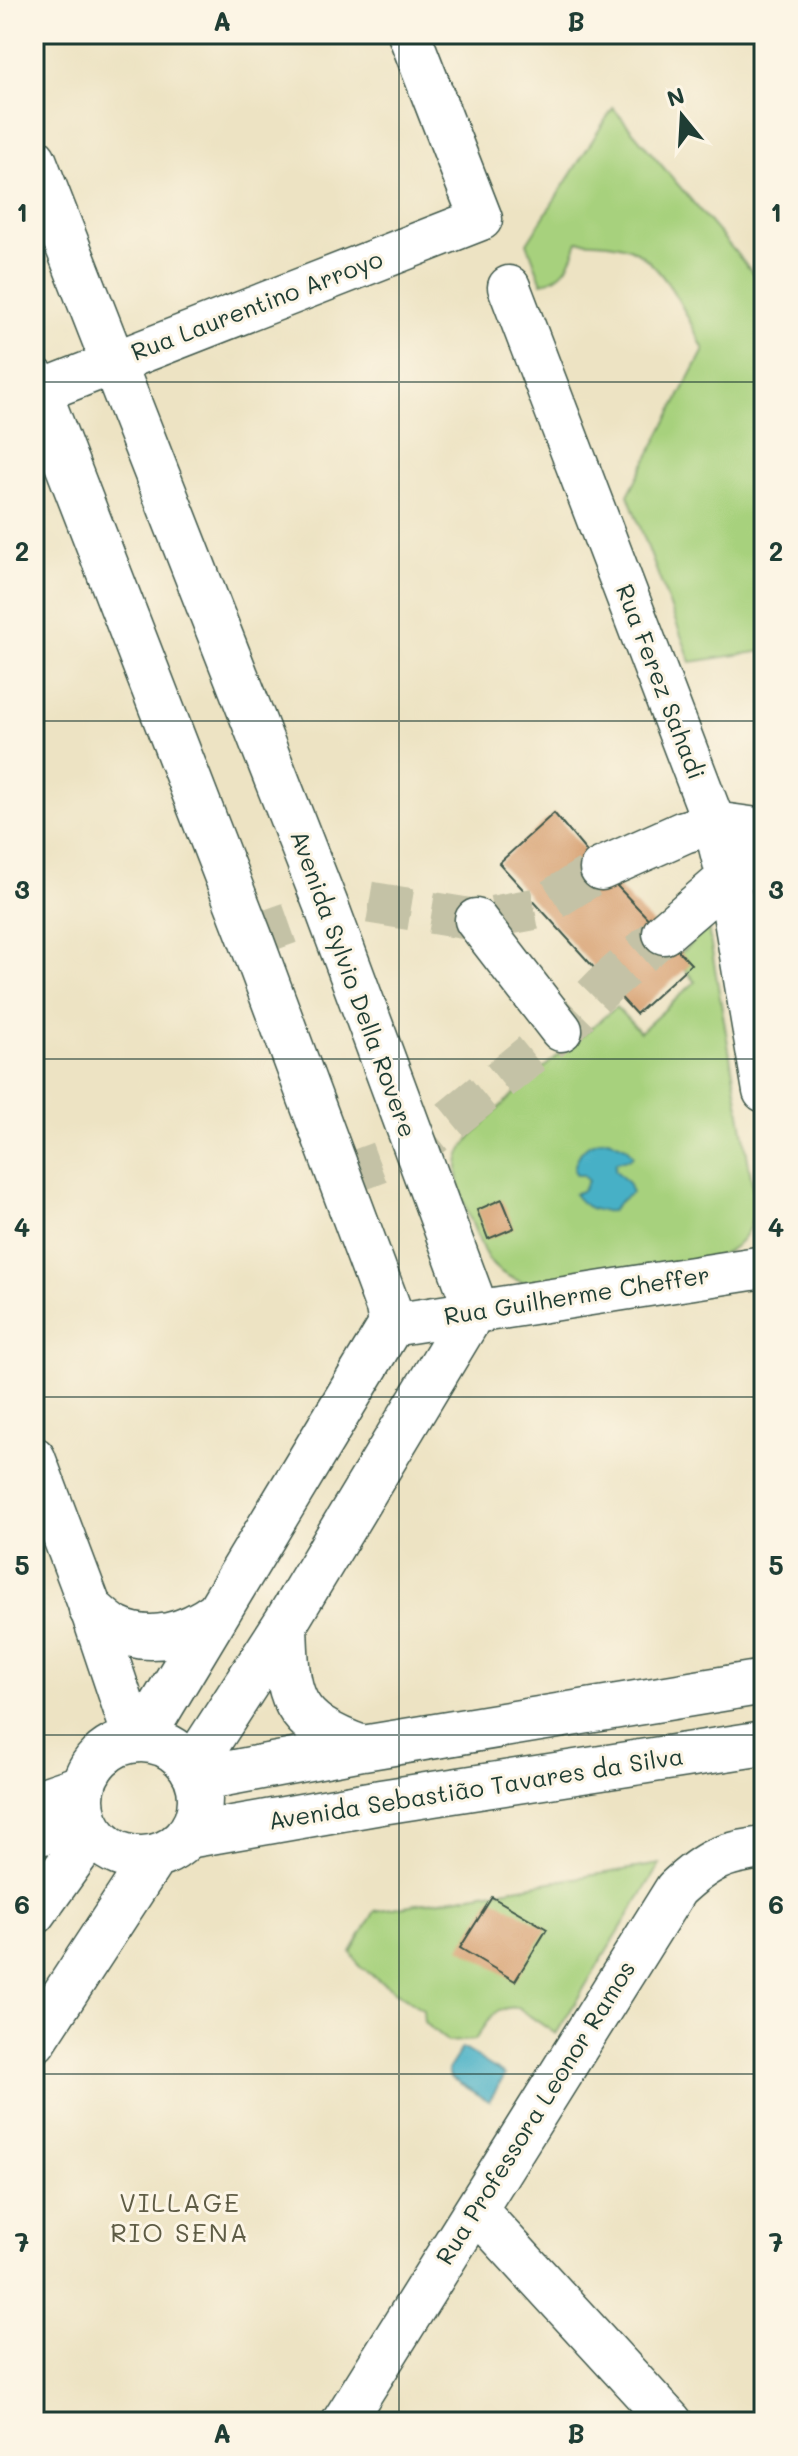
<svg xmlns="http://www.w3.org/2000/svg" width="798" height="2456" font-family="Mali,sans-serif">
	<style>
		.green { fill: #a7d17d; stroke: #638758; stroke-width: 2 }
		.water { fill: #47b0c6; stroke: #33767d; stroke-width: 2 }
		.building { fill: #d39765 }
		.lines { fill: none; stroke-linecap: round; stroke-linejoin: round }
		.street-tunnel { stroke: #c4c2a6; stroke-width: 42; stroke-dasharray: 42 21; stroke-linecap: butt }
		.street-casing { stroke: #3e5649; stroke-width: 45 }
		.secondary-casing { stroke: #3e5649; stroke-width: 47 }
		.street { stroke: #fff; stroke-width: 42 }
		.secondary { stroke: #fff; stroke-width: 44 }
		.grid { fill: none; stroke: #1f3d34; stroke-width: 2; stroke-opacity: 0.55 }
		.labels { text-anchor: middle; stroke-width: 6; stroke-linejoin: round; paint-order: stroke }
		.street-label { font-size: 24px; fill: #1f3d34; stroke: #fcf5e5 }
		.neighbourhood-label { font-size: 26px; letter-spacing: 2px; fill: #5e5c45; stroke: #fcf5e5 }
		.neatline { fill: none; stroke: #1f3d34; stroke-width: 3 }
		.grid-label { font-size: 26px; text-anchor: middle; font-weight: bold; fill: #1f3d34 }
	</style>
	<rect width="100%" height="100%" fill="#fcf5e5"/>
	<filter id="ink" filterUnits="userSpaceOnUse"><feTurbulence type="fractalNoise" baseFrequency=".0125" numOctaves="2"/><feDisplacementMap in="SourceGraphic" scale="16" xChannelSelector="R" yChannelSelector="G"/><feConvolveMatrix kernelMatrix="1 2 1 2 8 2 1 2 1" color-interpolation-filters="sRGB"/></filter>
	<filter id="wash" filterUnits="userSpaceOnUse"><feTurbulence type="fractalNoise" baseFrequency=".006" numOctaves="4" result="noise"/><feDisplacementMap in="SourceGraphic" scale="32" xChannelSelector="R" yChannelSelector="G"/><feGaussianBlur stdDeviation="1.8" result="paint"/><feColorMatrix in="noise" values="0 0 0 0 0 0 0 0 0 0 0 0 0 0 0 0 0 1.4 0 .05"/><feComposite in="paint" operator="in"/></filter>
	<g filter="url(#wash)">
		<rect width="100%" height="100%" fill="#ede3c3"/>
		<path class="green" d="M613 108 764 286V651L691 662 628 495 704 350C688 317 664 263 629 248 613 242 595 242 578 241 571 263 565 277 542 283L527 243Z
			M708 928 755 1200C754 1227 744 1243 720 1256L525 1283C490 1272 487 1260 474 1228 465 1207 454 1181 459 1158 464 1129 588 1031 616 1007L640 1032 695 982 675 958Z
			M660 1864 556 2034 518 2008C495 2004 486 2023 475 2040L448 2042 424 2022 423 2010 360 1967 351 1952 375 1911Z"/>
		<path class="water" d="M608 1139 626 1147 633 1156 629 1159 616 1162 615 1170 628 1183 632 1193 619 1202 612 1211C595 1212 584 1208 574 1194L583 1190 588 1181 583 1175H577L574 1170C577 1151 588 1141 608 1139Z
			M462 2048 505 2075 489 2101 450 2077 448 2070Z"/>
		<g id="blocks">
			<path class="building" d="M554 813 601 869 691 964 636 1014 499 863Z
				M502 1199 514 1228 488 1239 477 1210Z
				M492 1897 547 1929 515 1981 460 1948Z"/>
		</g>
	</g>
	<g filter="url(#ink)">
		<use href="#blocks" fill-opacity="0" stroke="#3e5649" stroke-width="2"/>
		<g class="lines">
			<path class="street-tunnel" d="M250 937 354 900 476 920 539 908 601 869
				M340 1177 415 1149 561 1030 607 983 664 933"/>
			<defs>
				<path id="street" d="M509 287 714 823 728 878 764 1091
					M34 394 481 219 409 34
					M601 869 684 832 714 823 764 830
					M476 920 561 1030
					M664 933 728 878 764 859
					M391 1325 764 1267
					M34 1458 91 1609 135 1740
					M34 1802 84 1785
					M34 1835 88 1824
					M476 2210 671 2422
					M343 2422 676 1889C707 1860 722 1853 764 1848"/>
				<path id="secondary" d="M34 160 327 908 471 1296V1311L465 1325 285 1624 192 1768
					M34 379 250 937 388 1307 391 1325 141 1740
					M91 1609C99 1616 107 1624 116 1629 151 1646 188 1634 218 1612
					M285 1624C287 1697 289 1722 363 1748
					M82 1799a59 59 0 1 1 118 0a59 59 0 1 1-118 0Z
					M198 1779 363 1748 764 1682
					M187 1836 381 1802 764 1743
					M34 1913 92 1832
					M34 2041 154 1857"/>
			</defs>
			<use href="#street" class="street-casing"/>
			<use href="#secondary" class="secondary-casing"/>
			<use href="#street" class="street"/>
			<use href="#secondary" class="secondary"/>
		</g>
	</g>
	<path class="grid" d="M399 34V2422M34 382H764M34 721H764M34 1059H764M34 1397H764M34 1735H764M34 2074H764"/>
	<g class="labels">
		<g class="street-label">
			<text transform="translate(257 306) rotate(-21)" y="8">Rua Laurentino Arroyo</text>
			<text transform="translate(660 682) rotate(69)" y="8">Rua Ferez Sahadi</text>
			<text transform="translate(353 984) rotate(70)" y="8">Avenida Sylvio Della Rovere</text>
			<text transform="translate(577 1296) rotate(-9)" y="8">Rua Guilherme Cheffer</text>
			<text transform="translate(476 1789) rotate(-9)" y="8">Avenida Sebastião Tavares da Silva</text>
			<text transform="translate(536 2113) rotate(-58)" y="8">Rua Professora Leonor Ramos</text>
		</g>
		<g class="neighbourhood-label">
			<text x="180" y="2212">VILLAGE<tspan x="180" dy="30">RIO SENA</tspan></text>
		</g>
	</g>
	<rect width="798" height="2456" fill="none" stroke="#fcf5e5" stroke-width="88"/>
	<g transform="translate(682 116) rotate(342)" stroke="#fcf5e5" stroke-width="6" paint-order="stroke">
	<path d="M0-6L14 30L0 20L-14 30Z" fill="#1f3d34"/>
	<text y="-12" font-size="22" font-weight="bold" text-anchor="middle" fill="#1f3d34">N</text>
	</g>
	<rect x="44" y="44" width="710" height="2368" class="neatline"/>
	<g class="grid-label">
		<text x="222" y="31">A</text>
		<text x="576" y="31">B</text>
		<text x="22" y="222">1</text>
		<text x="776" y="222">1</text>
		<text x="22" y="561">2</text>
		<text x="776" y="561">2</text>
		<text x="22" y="899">3</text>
		<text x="776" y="899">3</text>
		<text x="22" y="1237">4</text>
		<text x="776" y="1237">4</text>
		<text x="22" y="1575">5</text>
		<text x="776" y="1575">5</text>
		<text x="22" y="1914">6</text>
		<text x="776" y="1914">6</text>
		<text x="22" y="2252">7</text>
		<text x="776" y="2252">7</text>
		<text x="222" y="2443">A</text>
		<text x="576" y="2443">B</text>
	</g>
</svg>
